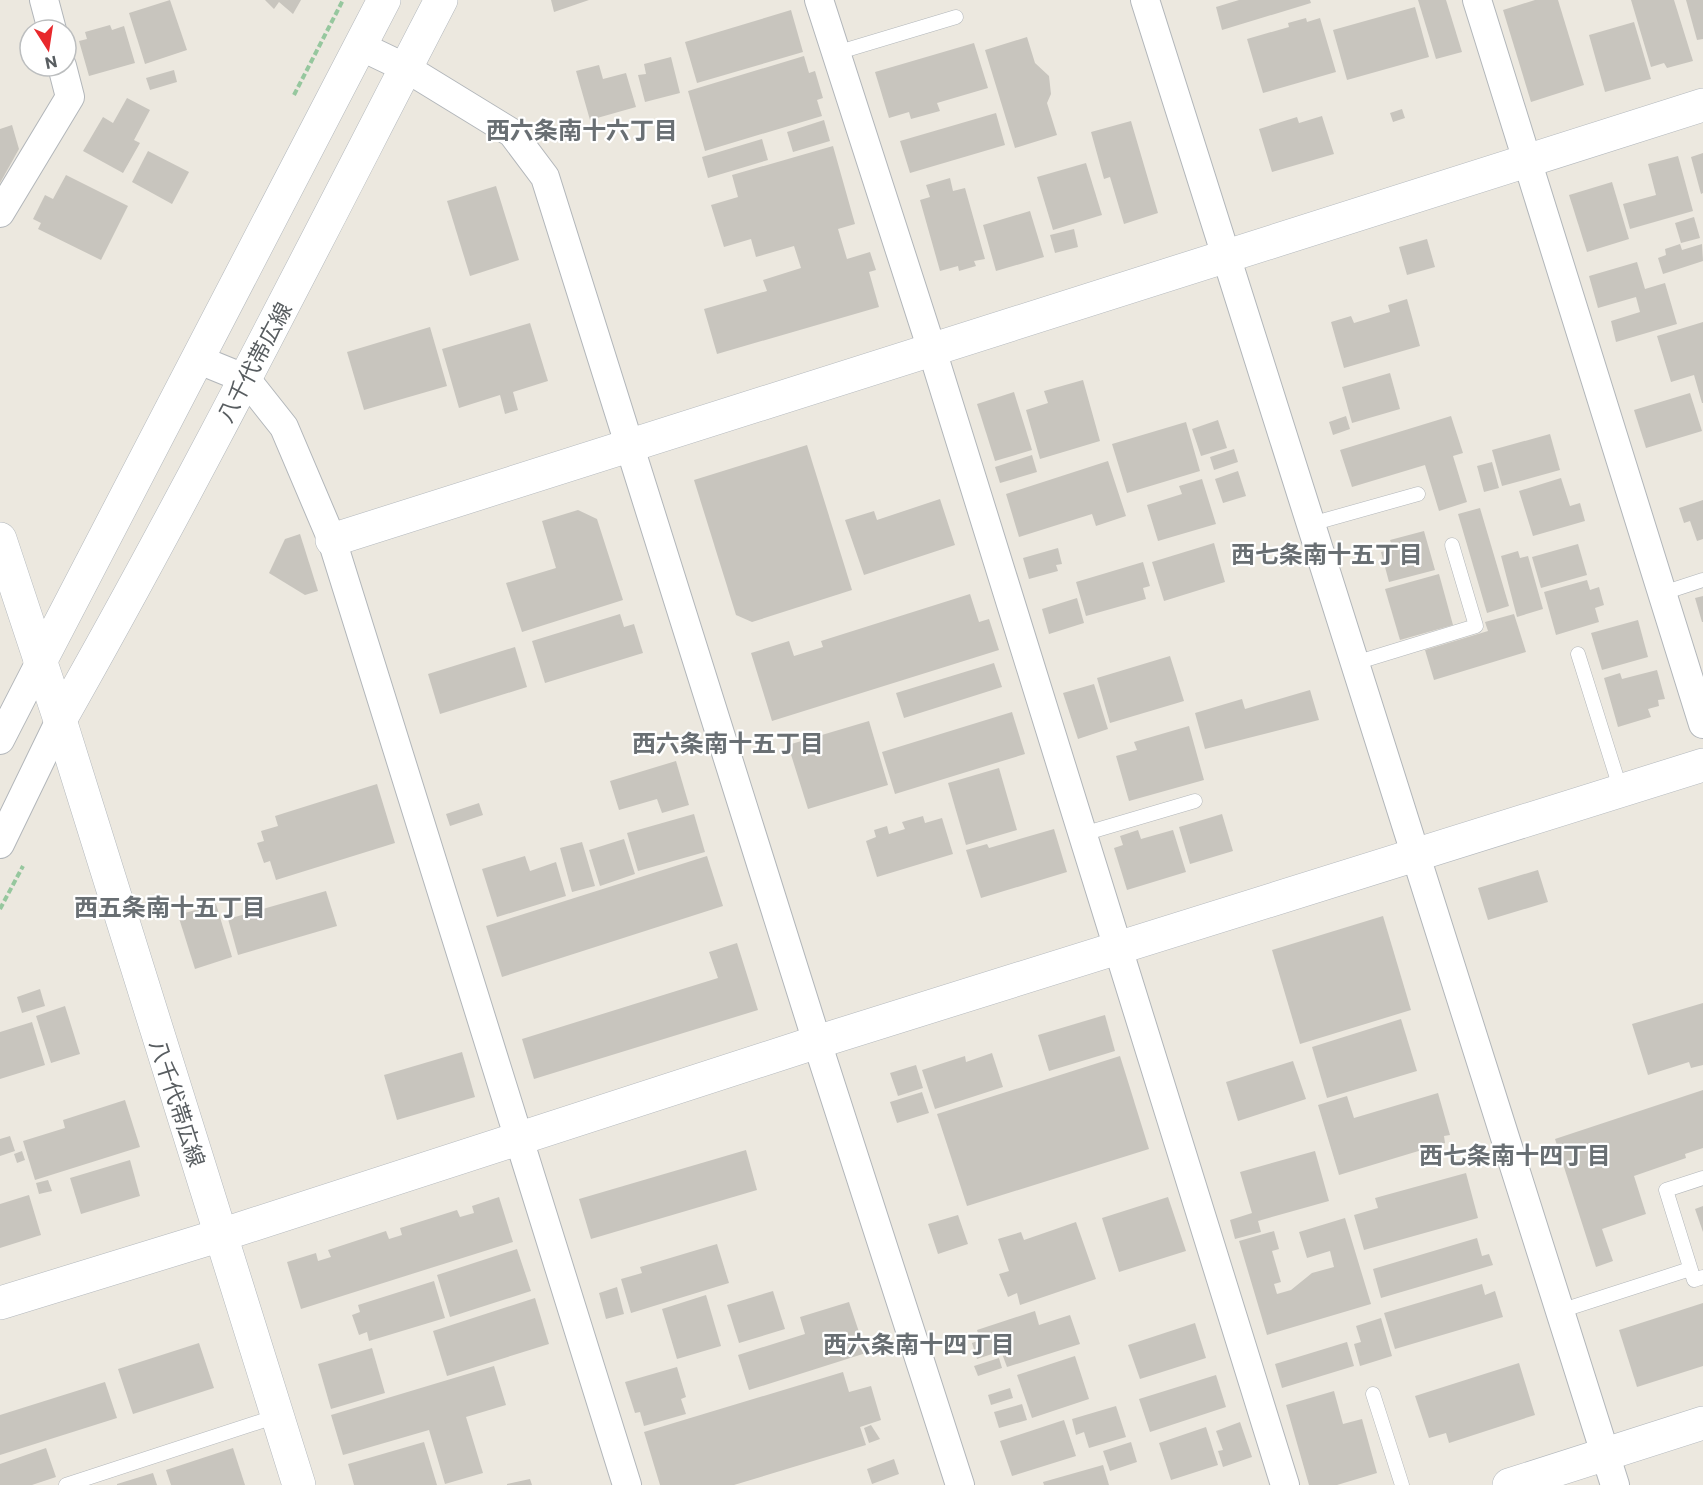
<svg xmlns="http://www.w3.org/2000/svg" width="1703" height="1485" font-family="Commissioner,'Noto Sans JP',sans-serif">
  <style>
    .building { fill: #c8c5be }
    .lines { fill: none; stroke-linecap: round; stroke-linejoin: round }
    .lane-casing { stroke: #b2b6ba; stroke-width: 15 }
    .street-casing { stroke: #b2b6ba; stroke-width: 30 }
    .secondary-casing { stroke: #b3b8bd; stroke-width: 34 }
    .path { stroke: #96c79e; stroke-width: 4; stroke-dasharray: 6 3; stroke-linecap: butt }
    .lane { stroke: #fff; stroke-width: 14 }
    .street { stroke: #fff; stroke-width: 28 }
    .secondary { stroke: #fff; stroke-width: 33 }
    .labels { text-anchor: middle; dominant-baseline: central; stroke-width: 4.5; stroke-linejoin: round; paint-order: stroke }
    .street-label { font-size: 22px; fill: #585d60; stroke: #fff }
    .neighbourhood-label { font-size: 24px; font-weight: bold; fill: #696f73; stroke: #fff }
  </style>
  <rect width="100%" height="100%" fill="#ece8df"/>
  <!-- building -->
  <g class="building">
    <path d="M170 0 187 50 145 64 129 13Z"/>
    <path d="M265 0H301L293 14 279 2 274 9Z"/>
    <path d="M551 0H589L554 12Z"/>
    <path d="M1239 0H1310L1311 3 1222 30 1216 7Z"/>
    <path d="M1418 0H1446L1462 52 1436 59Z"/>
    <path d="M1535 0H1558L1584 85 1531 102 1503 10Z"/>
    <path d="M1631 0H1674L1693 61 1667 68 1664 63 1651 67Z"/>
    <path d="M1686 0H1703V39L1697 40Z"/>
    <path d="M1415 7 1429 57 1347 80 1333 30Z"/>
    <path d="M791 10 803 52 697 83 685 42Z"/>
    <path d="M1306 18 1307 22 1320 18 1336 72 1263 93 1247 39 1289 27 1288 23Z"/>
    <path d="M1634 22 1651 79 1605 92 1589 35Z"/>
    <path d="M110 25 112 30 124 26 135 63 89 76 79 41 87 39 85 32Z"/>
    <path d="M1027 37 1035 63 1049 76 1051 94 1047 103 1057 135 1015 148 985 50Z"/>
    <path d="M974 43 988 88 937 103 940 111 911 119 909 112 889 118 875 72Z"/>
    <path d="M804 56 809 73 815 71 823 98 817 100 822 116 705 151 688 91Z"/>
    <path d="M671 57 680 93 645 102 638 75 646 74 644 64Z"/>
    <path d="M599 65 603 79 626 73 636 107 590 120 576 71Z"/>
    <path d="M174 70 177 82 150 90 146 78Z"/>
    <path d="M127 98 150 110 134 140 140 143 123 173 83 151 103 117 113 123Z"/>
    <path d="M1402 109 1405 118 1393 122 1390 113Z"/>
    <path d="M996 113 1005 145 910 173 900 141Z"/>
    <path d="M1322 116 1334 154 1272 172 1259 129 1297 117 1299 123Z"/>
    <path d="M824 120 830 141 793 152 787 132Z"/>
    <path d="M1131 121 1158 213 1124 224 1110 177 1104 179 1091 132Z"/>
    <path d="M12 125 19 149 0 183V129Z"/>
    <path d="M762 139 768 160 708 178 702 157Z"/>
    <path d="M833 146 855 224 838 229 847 259 870 252 876 270 869 272 879 307 717 354 704 309 767 291 763 280 801 268 794 246 756 257 751 239 724 247 711 205 738 197 732 175Z"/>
    <path d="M148 151 189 172 172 204 132 182Z"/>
    <path d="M1703 153V193L1701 194 1691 157Z"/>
    <path d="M1678 156 1693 211 1630 229 1623 204 1656 195 1648 164Z"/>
    <path d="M1086 163 1102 215 1053 230 1037 177Z"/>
    <path d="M66 175 128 206 101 260 38 229 41 223 33 219 45 195 53 199Z"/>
    <path d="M950 178 953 191 965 188 985 259 974 261 976 266 959 271 958 266 940 271 920 200 930 197 926 185Z"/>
    <path d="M1612 182 1629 239 1587 252 1569 195Z"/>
    <path d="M496 186 519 260 470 276 447 201Z"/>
    <path d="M1030 211 1044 257 996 271 983 225Z"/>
    <path d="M1694 217 1700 238 1681 243 1675 223Z"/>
    <path d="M1074 229 1078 247 1055 253 1050 235Z"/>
    <path d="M1427 239 1435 267 1407 275 1399 247Z"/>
    <path d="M1680 244 1682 250 1702 244 1703 261 1663 274 1658 258 1666 255 1665 249Z"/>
    <path d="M1637 262 1645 289 1665 283 1677 324 1616 342 1611 321 1640 312 1636 297 1598 308 1589 276Z"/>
    <path d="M1407 299 1420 346 1344 368 1331 322 1351 316 1354 323 1390 312 1388 305Z"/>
    <path d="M1703 322V403H1702L1694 375 1671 382 1657 336Z"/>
    <path d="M530 323 548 381 513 392 518 410 505 414 500 395 459 408 442 349Z"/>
    <path d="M430 327 447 386 364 410 347 352Z"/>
    <path d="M1390 373 1400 409 1352 423 1342 387Z"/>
    <path d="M1083 380 1100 441 1040 459 1026 410 1048 403 1044 391Z"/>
    <path d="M1014 392 1032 450 995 461 977 404Z"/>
    <path d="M1690 393 1702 431 1646 448 1634 410Z"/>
    <path d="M1346 416 1350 429 1333 435 1329 422Z"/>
    <path d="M1451 416 1463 453 1453 456 1467 502 1439 511 1425 465 1352 487 1340 450Z"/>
    <path d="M1218 420 1227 448 1201 456 1192 429Z"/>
    <path d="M1186 422 1200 471 1127 493 1112 444Z"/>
    <path d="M1550 434 1560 470 1502 486 1492 450Z"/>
    <path d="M807 445 852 590 752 622 736 615 694 480Z"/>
    <path d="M1234 449 1238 462 1214 470 1210 457Z"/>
    <path d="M1032 455 1037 472 1000 483 995 467Z"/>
    <path d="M1108 461 1126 516 1096 526 1092 514 1019 537 1006 494Z"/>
    <path d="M1492 462 1499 488 1484 492 1477 466Z"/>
    <path d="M1238 471 1246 496 1223 503 1215 479Z"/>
    <path d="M1561 478 1570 506 1580 503 1585 521 1533 536 1519 491Z"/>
    <path d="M1202 479 1216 524 1158 541 1147 505 1182 494 1179 486Z"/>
    <path d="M940 499 955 545 864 575 845 520 874 511 877 520Z"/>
    <path d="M1703 500V539L1697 541 1690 521 1684 523 1679 508Z"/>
    <path d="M1480 508 1509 606 1487 613 1458 514Z"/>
    <path d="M578 510 597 519 623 600 522 632 506 583 556 568 542 521Z"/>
    <path d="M1424 531 1435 570 1389 582 1381 552 1393 549 1390 540Z"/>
    <path d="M300 534 318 591 305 595 269 573 285 539Z"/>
    <path d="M1214 543 1225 582 1164 601 1152 562Z"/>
    <path d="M1578 544 1587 575 1541 588 1532 557Z"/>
    <path d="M1058 548 1062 564 1056 565 1058 571 1029 579 1023 558Z"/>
    <path d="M1518 551 1520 558 1528 556 1543 609 1517 617 1501 556Z"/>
    <path d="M1143 562 1150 586 1143 588 1146 599 1086 616 1076 582Z"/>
    <path d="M1439 574 1453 625 1400 640 1385 589Z"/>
    <path d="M1587 580 1590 590 1599 587 1604 605 1595 608 1599 622 1556 635 1544 592Z"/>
    <path d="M970 594 979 622 989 619 999 650 772 721 751 653 789 641 794 656 823 647 821 641Z"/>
    <path d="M1703 596V622H1702L1695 598Z"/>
    <path d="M1077 598 1084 623 1049 634 1042 609Z"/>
    <path d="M620 614 624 627 634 624 643 653 545 683 532 641Z"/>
    <path d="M1514 614 1526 652 1434 680 1425 650 1488 631 1485 622Z"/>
    <path d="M1638 620 1648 657 1602 670 1591 633Z"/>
    <path d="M515 647 527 687 440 714 428 674Z"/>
    <path d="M1170 656 1184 701 1110 723 1097 678Z"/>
    <path d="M994 663 1002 687 904 718 896 693Z"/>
    <path d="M1657 670 1665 699 1658 700 1659 706 1648 709 1651 717 1618 727 1604 678 1620 673 1622 679Z"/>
    <path d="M1094 684 1108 729 1078 739 1063 693Z"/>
    <path d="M1310 690 1319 720 1205 749 1195 713 1242 699 1245 709Z"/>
    <path d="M1012 712 1025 754 895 794 882 752Z"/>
    <path d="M869 721 888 785 808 809 788 745Z"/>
    <path d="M1189 726 1204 780 1129 801 1116 756 1137 750 1134 742Z"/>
    <path d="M676 761 689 805 662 813 657 799 619 810 610 781Z"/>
    <path d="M999 768 1017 830 966 845 948 783Z"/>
    <path d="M377 784 395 843 276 880 270 861 264 863 257 843 264 841 261 831 278 826 275 816Z"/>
    <path d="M479 803 483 815 450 826 446 814Z"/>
    <path d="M694 814 705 852 638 871 627 833Z"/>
    <path d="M1222 814 1233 851 1190 864 1179 827Z"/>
    <path d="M923 816 925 823 942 818 953 854 877 877 866 841 876 837 874 830 887 826 889 834 905 829 902 822Z"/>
    <path d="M1054 829 1067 872 981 898 966 850 987 844 989 848Z"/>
    <path d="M1138 830 1141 839 1173 830 1186 872 1127 890 1114 848 1123 845 1120 836Z"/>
    <path d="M624 839 635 874 600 886 589 850Z"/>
    <path d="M582 842 595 886 572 892 560 848Z"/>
    <path d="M525 856 530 871 556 862 566 896 497 917 482 869Z"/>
    <path d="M707 856 723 906 502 977 486 926Z"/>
    <path d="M1538 870 1548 902 1488 920 1478 888Z"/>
    <path d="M326 891 337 926 238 955 228 919Z"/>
    <path d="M216 904 232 957 195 969 178 915Z"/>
    <path d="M1383 916 1411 1010 1300 1044 1272 950Z"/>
    <path d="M737 943 758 1010 534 1079 522 1039 718 978 709 952Z"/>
    <path d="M40 989 45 1006 22 1013 17 997Z"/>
    <path d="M1703 1003V1065L1691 1068 1689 1062 1648 1075 1632 1024Z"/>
    <path d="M65 1006 80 1054 51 1063 36 1016Z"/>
    <path d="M1105 1015 1115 1051 1049 1071 1038 1035Z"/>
    <path d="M1401 1019 1417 1071 1327 1098 1312 1047Z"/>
    <path d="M32 1022 45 1065 0 1079V1032Z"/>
    <path d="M462 1052 475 1097 397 1120 384 1075Z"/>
    <path d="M992 1053 1003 1087 935 1109 922 1070 965 1056 966 1062Z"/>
    <path d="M1120 1056 1149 1149 967 1206 937 1114Z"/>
    <path d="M1293 1061 1306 1099 1238 1121 1226 1082Z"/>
    <path d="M916 1065 923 1088 898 1096 890 1073Z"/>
    <path d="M1703 1090V1148L1685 1154 1686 1158 1634 1176 1646 1214 1602 1229 1613 1261 1596 1267 1555 1139Z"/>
    <path d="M922 1092 929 1113 897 1123 890 1102Z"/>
    <path d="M1438 1093 1450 1135 1444 1136 1445 1143 1339 1175 1318 1105 1347 1096 1354 1118Z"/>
    <path d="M125 1100 140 1147 35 1180 23 1141 65 1128 63 1120Z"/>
    <path d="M10 1136 15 1151 0 1156V1139Z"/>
    <path d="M746 1150 757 1190 591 1239 579 1199Z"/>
    <path d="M22 1151 25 1160 17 1163 14 1154Z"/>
    <path d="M1315 1151 1329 1201 1258 1221 1261 1232 1235 1239 1230 1220 1252 1213 1240 1172Z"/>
    <path d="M130 1160 140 1196 81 1214 70 1178Z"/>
    <path d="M1466 1173 1478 1218 1364 1250 1354 1215 1378 1208 1375 1198Z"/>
    <path d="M48 1180 52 1191 39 1194 36 1183Z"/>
    <path d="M29 1195 41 1235 0 1248V1204Z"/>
    <path d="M499 1197 513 1242 301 1309 287 1262 316 1253 318 1261 331 1257 328 1250 386 1231 389 1239 402 1235 400 1228 457 1210 460 1217 474 1213 472 1206Z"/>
    <path d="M1168 1197 1186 1251 1119 1272 1102 1218Z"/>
    <path d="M1703 1206V1232L1695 1209Z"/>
    <path d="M958 1215 968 1244 938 1254 928 1224Z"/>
    <path d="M1345 1218 1371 1304 1267 1335 1239 1241 1274 1231 1279 1249 1272 1251 1281 1282 1274 1284 1277 1294 1291 1290 1312 1273 1334 1267 1330 1251 1307 1258 1299 1232Z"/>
    <path d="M1076 1222 1096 1279 1020 1305 1017 1293 1008 1297 999 1274 1009 1271 998 1239 1021 1232 1024 1240Z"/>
    <path d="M1477 1238 1482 1256 1489 1254 1493 1265 1381 1298 1373 1269Z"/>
    <path d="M717 1244 729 1283 631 1313 621 1279 642 1273 640 1267Z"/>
    <path d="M517 1249 531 1291 450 1317 437 1275Z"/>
    <path d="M434 1281 445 1318 369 1341 367 1332 359 1335 352 1315 360 1312 358 1305Z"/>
    <path d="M1482 1284 1485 1295 1495 1291 1503 1317 1395 1349 1384 1313Z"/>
    <path d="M617 1287 624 1314 606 1319 599 1293Z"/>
    <path d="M773 1291 785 1329 739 1343 727 1305Z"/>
    <path d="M706 1295 721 1346 677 1359 662 1309Z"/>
    <path d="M535 1298 549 1344 447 1376 433 1331Z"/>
    <path d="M849 1302 866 1353 749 1390 738 1355 805 1334 800 1317Z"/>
    <path d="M1703 1303V1366L1637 1387 1619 1330Z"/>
    <path d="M1035 1311 1039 1325 1070 1315 1080 1344 1007 1367 1001 1351 977 1359 972 1343 980 1340 977 1330Z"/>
    <path d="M1381 1318 1392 1356 1360 1366 1354 1344 1361 1342 1356 1326Z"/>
    <path d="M1195 1323 1206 1358 1140 1379 1128 1345Z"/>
    <path d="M1347 1342 1354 1366 1282 1388 1275 1364Z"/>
    <path d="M199 1343 214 1388 133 1414 118 1369Z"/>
    <path d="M372 1348 385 1393 331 1409 318 1364Z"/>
    <path d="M1075 1356 1089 1399 1032 1418 1017 1375Z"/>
    <path d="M999 1358 1002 1368 978 1376 974 1366Z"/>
    <path d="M1519 1363 1535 1415 1449 1443 1446 1433 1429 1438 1415 1396Z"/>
    <path d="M494 1366 506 1405 466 1417 483 1473 445 1484 429 1430 343 1455 331 1415Z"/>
    <path d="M677 1367 686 1397 681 1399 686 1414 644 1426 640 1412 635 1413 625 1382Z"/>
    <path d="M843 1372 849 1392 871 1386 881 1420 860 1427 866 1445 734 1485H660L644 1432Z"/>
    <path d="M1216 1375 1226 1407 1150 1432 1139 1399Z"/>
    <path d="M105 1382 117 1418 0 1455V1415Z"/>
    <path d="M1010 1388 1013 1398 991 1405 988 1395Z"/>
    <path d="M1334 1391 1343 1424 1362 1419 1377 1473 1337 1485H1309L1286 1405Z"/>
    <path d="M1022 1404 1027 1420 999 1428 994 1412Z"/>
    <path d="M1116 1406 1126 1437 1089 1448 1084 1432 1076 1435 1072 1419Z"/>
    <path d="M1064 1420 1076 1456 1012 1476 1000 1441Z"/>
    <path d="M1240 1422 1252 1457 1223 1467 1218 1451 1223 1450 1216 1431Z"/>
    <path d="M871 1425 880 1439 869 1443 864 1428Z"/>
    <path d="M1206 1427 1218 1465 1171 1480 1159 1443Z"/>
    <path d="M424 1442 437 1485H354L348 1464Z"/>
    <path d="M1131 1442 1137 1462 1110 1471 1103 1451Z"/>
    <path d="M46 1448 56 1477 32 1485H0V1464Z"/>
    <path d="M233 1448 245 1485H171L166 1470Z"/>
    <path d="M894 1459 899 1474 872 1484 867 1469Z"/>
    <path d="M1103 1465 1109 1485H1044L1043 1482Z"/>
    <path d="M153 1473 157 1485H117V1484Z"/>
    <path d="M530 1479 532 1485H507V1484Z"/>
  </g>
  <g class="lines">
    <!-- lane casing -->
    <g class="lane-casing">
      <g id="lane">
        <path d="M836 53 956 17"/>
        <path d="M1311 524 1418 494"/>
        <path d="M1663 593 1703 580"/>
        <path d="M1578 654 1621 791"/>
        <path d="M1355 663 1476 626 1452 545"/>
        <path d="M1083 834 1195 801"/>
        <path d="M1703 1178 1666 1190 1694 1280 1703 1277"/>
        <path d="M1560 1311 1690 1269"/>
        <path d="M1373 1394 1402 1485"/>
        <path d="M66 1485 277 1416"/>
      </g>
    </g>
    <!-- street casing -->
    <g class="street-casing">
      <g id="street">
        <path d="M44 0 52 30"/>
        <path d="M819 0 932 350 1285 1485"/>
        <path d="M1145 0 1615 1485"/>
        <path d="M1477 0 1703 724"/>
        <path d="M360 46 406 68 512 133 545 177 817 1042 960 1485"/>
        <path d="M0 213 70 97 62 66"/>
        <path d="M197 359 246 379 284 427 332 540 627 1485"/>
        <path d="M0 740 40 662"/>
        <path d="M0 844 60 720"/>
      </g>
    </g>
    <!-- secondary casing -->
    <g class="secondary-casing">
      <g id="secondary">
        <path d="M0 539 60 720 299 1485"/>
        <path d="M332 540 1703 105"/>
        <path d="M40 662 384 0"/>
        <path d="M60 720C194 484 316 241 441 0"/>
        <path d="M0 1303 221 1235 817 1042 1703 765"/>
        <path d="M1509 1485 1703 1423"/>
      </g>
    </g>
    <!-- path -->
    <g class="path">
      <path d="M294 95 343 0"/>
      <path d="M0 909 23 866"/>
    </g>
    <!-- lane -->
    <use href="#lane" class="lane"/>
    <!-- street -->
    <use href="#street" class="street"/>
    <!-- secondary -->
    <use href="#secondary" class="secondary"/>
  </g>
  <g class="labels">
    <!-- street labels -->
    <g class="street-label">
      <text transform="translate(254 362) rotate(-62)">八千代帯広線</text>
      <text transform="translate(178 1103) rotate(72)">八千代帯広線</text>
    </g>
    <!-- neighbourhood labels -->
    <g class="neighbourhood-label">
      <text x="582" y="129">西六条南十六丁目</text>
      <text x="1327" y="553">西七条南十五丁目</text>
      <text x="728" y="742">西六条南十五丁目</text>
      <text x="170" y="906">西五条南十五丁目</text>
      <text x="1515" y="1154">西七条南十四丁目</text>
      <text x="919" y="1343">西六条南十四丁目</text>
    </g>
  </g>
  <!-- north arrow -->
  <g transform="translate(48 48) rotate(168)"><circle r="28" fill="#ffffff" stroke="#bcbebf" stroke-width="1.5"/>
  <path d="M0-4.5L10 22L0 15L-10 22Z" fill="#e8282c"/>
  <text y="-9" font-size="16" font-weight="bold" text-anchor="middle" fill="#585d60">N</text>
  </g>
</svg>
